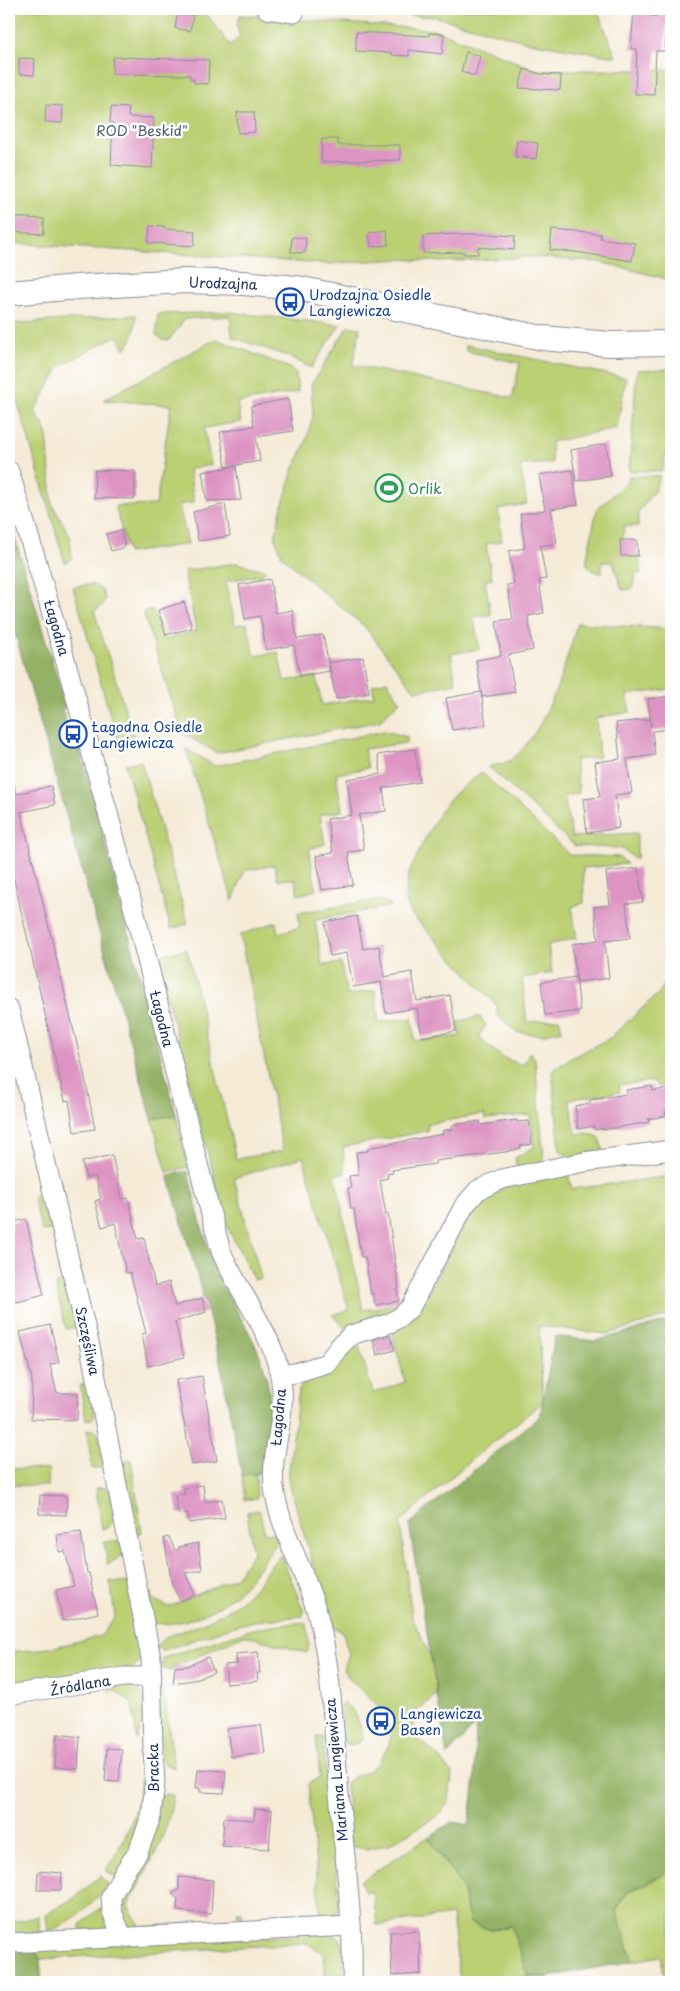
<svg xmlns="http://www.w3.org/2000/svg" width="680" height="1991" font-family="'Playpen Sans',sans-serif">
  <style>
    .green { fill: #bbcf73; stroke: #6b7f68 }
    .forest { fill: #94b265; stroke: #587062 }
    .building { fill: #dd94c2 }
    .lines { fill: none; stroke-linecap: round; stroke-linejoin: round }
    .minor-casing { stroke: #888c9a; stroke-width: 21 }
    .tertiary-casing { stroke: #888c9a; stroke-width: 26 }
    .minor { stroke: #fff; stroke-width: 19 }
    .tertiary { stroke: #fff; stroke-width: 24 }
    .labels { text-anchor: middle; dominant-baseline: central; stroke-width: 5; stroke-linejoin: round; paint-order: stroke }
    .park-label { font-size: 14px; fill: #4b5f64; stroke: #fff }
    .street-label { font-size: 14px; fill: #1b2f5e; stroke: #fff }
    .transit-label { font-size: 14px; fill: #164399; stroke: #fff; text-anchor: start }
    .leisure-label { font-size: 14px; fill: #27864d; stroke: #fff; text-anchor: start }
  </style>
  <rect width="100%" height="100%" fill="#fff"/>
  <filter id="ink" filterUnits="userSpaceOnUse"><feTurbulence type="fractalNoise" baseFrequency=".02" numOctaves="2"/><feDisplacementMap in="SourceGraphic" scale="10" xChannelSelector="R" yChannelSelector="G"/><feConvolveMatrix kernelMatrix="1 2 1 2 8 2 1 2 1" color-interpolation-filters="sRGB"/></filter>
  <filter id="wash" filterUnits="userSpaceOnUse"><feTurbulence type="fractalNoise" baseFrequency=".0096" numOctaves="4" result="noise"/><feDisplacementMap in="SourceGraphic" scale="20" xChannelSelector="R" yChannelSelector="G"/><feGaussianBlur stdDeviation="1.12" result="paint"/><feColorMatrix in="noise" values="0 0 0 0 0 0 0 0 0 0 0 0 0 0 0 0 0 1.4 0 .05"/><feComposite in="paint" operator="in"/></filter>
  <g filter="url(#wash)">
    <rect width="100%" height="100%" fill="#f4ead5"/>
    <!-- green -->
    <g class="green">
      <path d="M9 9H187L205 12 230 45 240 37 237 25 240 15 436 30 537 70H671V280L600 262 534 257 440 262 399 259 328 264 9 243Z"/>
      <path d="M395 9H597L616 57 528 42 436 17 391 14Z"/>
      <path d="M230 312 340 325 311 368 290 357 232 337 230 316 185 319 169 340H163L156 335 158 314Z"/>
      <path d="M136 315C135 328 134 340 125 349L118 335 60 366 35 411 47 432 52 504 70 536 72 558 65 563 9 372V324Z"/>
      <path d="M348 326 360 328 353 365 512 398 520 363 466 351V345L626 378 617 428 551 442 552 463 520 465 527 504 498 509 502 541 486 544 492 579 485 581 491 615 473 617 480 649 451 654 456 683 415 691 364 626 313 584 282 556 275 538 281 510 293 470 306 442 313 416 311 385Z"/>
      <path d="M216 339 288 367 296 373 298 392 237 403 241 422 204 428 211 465 189 469 194 502 179 505 188 544 128 553 115 506 156 505 171 405 103 400Z"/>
      <path d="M671 369V443H669L662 471H629L637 370Z"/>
      <path d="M629 476H660L655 490 638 513V526H624L621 555H639L641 573H636L632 589 622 590 613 562H602V573C593 572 589 569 586 562L597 509 628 481Z"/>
      <path d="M236 563 265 570 262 575 226 581 235 625 247 623 255 656 278 652 284 681 316 676 322 705 374 696 372 685 387 681 400 701 380 721 217 753 182 733 143 612 153 610 165 640 196 631 184 571Z"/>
      <path d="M92 584 102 590 105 599 102 606 94 611 136 744 120 749 73 587Z"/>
      <path d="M577 623 671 629V689L627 695 630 712 596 718 599 757 575 760 579 793 564 796 572 837 637 833V860L620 848 575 846 489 767C496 765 505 764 511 760 546 733 566 665 577 623Z"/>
      <path d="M384 731 408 737 406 743 364 749 368 768 336 774 342 811 320 815 325 844 309 849 316 890 298 895 295 879 278 880 274 865 244 871 233 901 186 749 215 766Z"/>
      <path d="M141 761 188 924 171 929 125 764Z"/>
      <path d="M481 772 570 855 619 857 627 864 583 868 584 903 572 907 577 938 548 945 552 973 522 978 527 1022 559 1019 562 1030 541 1035 516 1032 496 1014 498 1007 412 915 405 898 409 873 423 843 442 808 457 792Z"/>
      <path d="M376 900 385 901 392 906 315 920 322 965 341 963 347 995 375 990 379 1022 412 1018 415 1041 460 1036 458 1022 479 1016 486 1025 478 1037 503 1058 523 1065 530 1052 535 1059 544 1160 541 1165 517 1169 515 1158 534 1147 530 1115 485 1119 484 1114 478 1115 428 1124 427 1131 343 1147 345 1173 335 1175 363 1310 402 1303 394 1314 345 1328 332 1315 349 1310 303 1157 234 1178 261 1278 254 1280 227 1226 156 956 187 949 236 1159 283 1151 240 935 276 922 278 933 300 927 298 913Z"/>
      <path d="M671 970V1084L657 1086 654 1081 619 1085 620 1092 569 1099 576 1134 588 1133 599 1137 603 1150 571 1158 560 1151 552 1071 573 1057 610 1038 660 992Z"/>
      <path d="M176 1115 188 1167 167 1172 152 1119Z"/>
      <path d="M568 1174 572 1189 671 1176V1315L607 1334 539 1326 543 1402 471 1460 400 1522 412 1617 439 1675 435 1696 414 1713C411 1741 422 1740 439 1757 444 1762 447 1768 452 1773L449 1801 440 1815 388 1845 365 1849 350 1846 346 1783C354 1774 366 1774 375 1766 379 1763 381 1757 384 1753 410 1714 358 1697 343 1669L349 1655 343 1633 330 1624 288 1479 299 1389 311 1377 333 1373 341 1364 351 1348 358 1343 373 1393 405 1382 392 1332 410 1321 422 1304 475 1203 503 1187Z"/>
      <path d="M45 1194 53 1229 42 1232 33 1196Z"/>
      <path d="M66 1282 76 1327 66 1329 55 1284Z"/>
      <path d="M80 1385H89L95 1416 92 1419 86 1420Z"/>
      <path d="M87 1430H93L98 1433 104 1463 101 1467 92 1469Z"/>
      <path d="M131 1459 142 1533H136L121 1463Z"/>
      <path d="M9 1468 49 1470 48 1486 9 1485Z"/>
      <path d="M256 1474 257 1498 245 1500 242 1475Z"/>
      <path d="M104 1487 110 1491 116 1519 107 1528 102 1529 96 1488Z"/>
      <path d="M259 1510 265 1533H276L277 1539 274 1547C264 1560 254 1575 243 1587 223 1609 182 1628 153 1623L147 1598 152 1592V1599L169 1607 236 1577 253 1553 247 1512Z"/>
      <path d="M112 1541 122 1543 125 1553 108 1565 104 1542Z"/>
      <path d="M281 1555 303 1609V1616L254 1621 228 1628 162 1651 161 1648 156 1649C159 1636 175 1634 186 1630 209 1621 239 1607 255 1588 264 1577 270 1563 281 1555Z"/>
      <path d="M110 1581 129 1583 143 1654 141 1660 133 1668 81 1677 74 1674 62 1676 55 1680 9 1689V1652L50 1648 101 1636 115 1616Z"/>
      <path d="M304 1622 307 1624 309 1646 307 1653 244 1635 174 1667 172 1671 163 1669 161 1665 163 1664V1658L252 1629Z"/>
      <path d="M129 1685C157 1696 145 1718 137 1739L132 1703 114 1690 108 1691 113 1686Z"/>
      <path d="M164 1691 174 1768 165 1764 160 1756 159 1697Z"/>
      <path d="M342 1703C356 1707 360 1725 363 1737 359 1745 353 1746 344 1743L340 1705Z"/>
      <path d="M316 1737H322L339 1897 338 1915 333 1918 243 1924 240 1922 237 1912H242L243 1921 321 1917 308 1784 320 1777Z"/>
      <path d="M140 1755 150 1758V1787L134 1843 116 1878 106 1870C130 1832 144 1802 140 1755Z"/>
      <path d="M166 1794 173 1795C170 1834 145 1871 128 1906L141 1927 192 1924V1927L135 1930 121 1919 120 1900 160 1797Z"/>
      <path d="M428 1837 462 1887 470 1923 491 1930 511 1926 529 1976 547 1977 548 1982H531L529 1977H524L525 1982H460L452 1915 377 1925 373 1892H364L361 1881Z"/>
      <path d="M671 1860V1982H665L661 1956 633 1961 616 1910 628 1892 662 1876Z"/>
      <path d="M100 1876 108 1884V1887C90 1903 72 1925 48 1931L46 1914 76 1897Z"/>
      <path d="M103 1909 110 1928 108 1931 80 1930V1925L98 1910Z"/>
      <path d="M39 1916V1932L9 1938V1921L25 1920Z"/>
      <path d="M329 1934 337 1937 343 1943 344 1982H326L324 1954 307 1943 40 1959 35 1948Z"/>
    </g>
    <!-- forest -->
    <g class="forest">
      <path d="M12 529 66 707 62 709 74 748H79L92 792 176 1115 152 1119 9 612V530Z"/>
      <path d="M188 1171C197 1209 205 1247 222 1283 240 1319 266 1353 269 1394 272 1420 264 1448 263 1473L242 1475 220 1362 208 1313 168 1175Z"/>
      <path d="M671 1320V1465L664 1479 671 1484V1870L665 1871 662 1876 628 1892 616 1910 633 1961 547 1977H529L511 1926 491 1930 470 1923 462 1887 428 1837 452 1822 469 1825 474 1788 476 1724 447 1756 409 1524 540 1416 555 1336 595 1341Z"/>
      <path d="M35 1948 40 1959 42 1982H9V1949Z"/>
    </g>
    <g id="blocks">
      <!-- building -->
      <g class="building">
        <path d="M634 9H650V16L667 17 665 51H656L654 95 635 94 637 49H631Z"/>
        <path d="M178 12 193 15 190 31 175 28Z"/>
        <path d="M356 32 429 36V33L444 34 442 54 409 50V56L392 55V53L356 51Z"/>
        <path d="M466 52 480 56 475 76 461 72Z"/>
        <path d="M113 57 209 60 208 84 194 83V79H190V75L112 74Z"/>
        <path d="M19 58 35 59 34 75 19 74Z"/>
        <path d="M524 69 540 74 561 75 560 90 519 88Z"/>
        <path d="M46 105 63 106 62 123 45 122Z"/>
        <path d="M111 107 129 108 128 117 154 118 152 168 111 165 113 123H110Z"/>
        <path d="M237 112H254L255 132 238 133Z"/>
        <path d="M322 139H338V145H400V160L321 162Z"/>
        <path d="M517 140 538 143 536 159 515 157Z"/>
        <path d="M9 217 44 219V234L9 232Z"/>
        <path d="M150 226 164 227V229L195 231 194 246 148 243Z"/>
        <path d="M387 230 388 245 371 247 369 232Z"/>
        <path d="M552 230 601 234 600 238 635 243 632 261 576 252 550 250Z"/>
        <path d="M453 234H489L515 236 514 250 478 247V254H464V252L423 253V236Z"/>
        <path d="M292 237 306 238 305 253 291 252Z"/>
        <path d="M288 399 293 431 256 437 260 461 226 467 220 432 254 426 251 406Z"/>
        <path d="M606 444 611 476 576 481 571 450Z"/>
        <path d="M236 466 241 500 207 501 202 472Z"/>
        <path d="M95 470 135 471V499L94 498Z"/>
        <path d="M572 470 578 505 551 509 557 543 540 546 546 579 539 580 544 613 528 616 533 650 508 655 515 692 482 697 476 660 501 656 496 621 513 619 507 585 514 584 509 551 525 548 520 514 545 510 539 475Z"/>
        <path d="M225 504 230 536 198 541 193 512Z"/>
        <path d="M121 530 125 547 111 551 106 534Z"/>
        <path d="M620 540H637L638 556H621Z"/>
        <path d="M270 579 276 613 292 610 297 639 323 635 330 671 300 676 294 645 266 650 260 616 245 619 239 585Z"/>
        <path d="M184 602 192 628 166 635 158 610Z"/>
        <path d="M363 657 369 693 336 699 329 663Z"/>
        <path d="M481 692 486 725 452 730 446 698Z"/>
        <path d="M671 696V729L652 731 655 755 627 759 632 793 615 795 619 828 587 833 583 799 600 797 595 762 620 759 616 723 650 719 651 726 648 699Z"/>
        <path d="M415 749 420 782 383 788 386 811 359 815 364 850 348 852 353 885 322 890 316 856 333 853 327 819 352 815 347 779 381 774 378 755Z"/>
        <path d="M14 784 16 794 51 786 55 805 21 812 84 1073 95 1129 74 1132 69 1100 65 1101 9 858V785Z"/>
        <path d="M638 868 643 902 626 904 630 938 605 941 609 978 577 982 572 944 598 940 594 907 610 905 606 872Z"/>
        <path d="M357 916 363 949 379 946 384 977 412 972 417 1001 450 995 456 1031 422 1037 417 1008 386 1013 381 982 353 987 347 953 330 956 325 922Z"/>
        <path d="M576 977 580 1011 545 1015 541 982Z"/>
        <path d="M652 1086 653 1091 671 1088V1110L665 1111 666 1116 648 1119 649 1122 603 1130V1128L595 1130 594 1126 578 1129 575 1106 590 1103V1100L627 1094 626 1090Z"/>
        <path d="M517 1120V1122L529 1121 532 1144 520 1146 521 1148 506 1152 435 1161V1164L392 1170 393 1173 387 1174 388 1178 380 1180 386 1215 388 1214 399 1289 397 1290 399 1301 375 1305 373 1293 371 1294 365 1257H361L354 1209H351L348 1188H351L349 1176 359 1175 356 1152 368 1151V1148L443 1134 442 1131 453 1129 452 1125 480 1121 481 1125Z"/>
        <path d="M112 1155 122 1199 128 1198 138 1239 144 1238 155 1286 169 1282 175 1306 202 1298 206 1312 175 1322 184 1357 148 1366 142 1334 146 1333 130 1272 126 1273 115 1223 102 1227 95 1201 101 1199 95 1176 86 1178 82 1162Z"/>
        <path d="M26 1219 44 1295 9 1304V1228L12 1227 11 1223Z"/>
        <path d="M50 1325 59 1362 50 1365 57 1393H78L77 1420 31 1419 32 1380 20 1332Z"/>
        <path d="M390 1335 395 1350 377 1355 373 1340Z"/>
        <path d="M202 1376 217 1461 192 1465 176 1380Z"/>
        <path d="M203 1485 205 1502 222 1499 225 1518 189 1523 188 1513 178 1514 175 1495 185 1494 184 1488Z"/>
        <path d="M40 1495 67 1496 66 1515 39 1514Z"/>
        <path d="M81 1532 87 1573H89L98 1613 63 1621 56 1590 74 1586 65 1551 59 1552 57 1535Z"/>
        <path d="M169 1537 175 1550H179L178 1547 198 1543 202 1570 185 1573 195 1595 180 1601 172 1584 164 1538Z"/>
        <path d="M258 1652 260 1673H257L258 1681 227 1684 225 1665 237 1664 236 1654Z"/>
        <path d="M208 1657 214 1672 193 1680 173 1683 175 1667 187 1666Z"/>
        <path d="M261 1725 265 1753 231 1757 227 1729Z"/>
        <path d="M57 1734 80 1737 78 1769 55 1767Z"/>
        <path d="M107 1748 122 1749 119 1782 105 1781Z"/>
        <path d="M198 1769 226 1771 224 1793 200 1792V1788H196Z"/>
        <path d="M255 1809 272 1810 269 1849 222 1846 224 1818 254 1820Z"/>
        <path d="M38 1871 62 1873 61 1890H37Z"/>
        <path d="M179 1877 213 1880 211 1914 177 1911 178 1899 172 1894 179 1890Z"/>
        <path d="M419 1931 421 1974 392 1976 390 1932Z"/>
      </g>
    </g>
  </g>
  <g filter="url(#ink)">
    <use href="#blocks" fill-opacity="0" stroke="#888c9a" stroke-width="1"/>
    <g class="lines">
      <!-- minor casing -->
      <g class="minor-casing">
        <g id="minor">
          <path d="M267 9 294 13"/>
          <path d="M9 471C58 629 102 788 144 948 170 1049 193 1151 221 1251 240 1297 278 1337 282 1389 285 1425 268 1458 275 1494 283 1537 307 1575 318 1616 333 1674 334 1745 340 1804 345 1863 354 1923 352 1982"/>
          <path d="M9 1009 90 1347 151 1658 153 1749 155 1783 151 1817 138 1852 124 1872 111 1897 112 1911 122 1937"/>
          <path d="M280 1375 295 1373 327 1363 339 1347 351 1335 390 1323 400 1317 410 1308 464 1206 478 1190 502 1179 584 1162 671 1150"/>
          <path d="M9 1695 124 1677H152"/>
          <path d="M9 1943 351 1926"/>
        </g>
      </g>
      <!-- tertiary casing -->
      <g class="tertiary-casing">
        <path id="tertiary" d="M9 293 78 287 185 281 243 283 297 288 543 338 609 344 671 343"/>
      </g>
      <!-- minor -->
      <use href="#minor" class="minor"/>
      <!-- tertiary -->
      <use href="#tertiary" class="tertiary"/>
    </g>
  </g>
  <!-- icons -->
  <defs>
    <g id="bus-ring" transform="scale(1.4375)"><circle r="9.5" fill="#fff" stroke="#1a4fb4" stroke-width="1.5"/><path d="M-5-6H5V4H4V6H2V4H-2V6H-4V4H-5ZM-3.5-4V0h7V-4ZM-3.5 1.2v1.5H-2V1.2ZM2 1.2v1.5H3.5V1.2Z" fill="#1a4fb4"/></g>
    <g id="stadium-ring" transform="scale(1.4375)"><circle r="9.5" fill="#fff" stroke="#2e9e5b" stroke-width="1.5"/><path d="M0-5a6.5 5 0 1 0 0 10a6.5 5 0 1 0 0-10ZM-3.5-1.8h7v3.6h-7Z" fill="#2e9e5b"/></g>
  </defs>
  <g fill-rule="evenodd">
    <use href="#bus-ring" x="290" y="302"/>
    <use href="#stadium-ring" x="389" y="488"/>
    <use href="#bus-ring" x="73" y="734"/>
    <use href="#bus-ring" x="381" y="1721"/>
  </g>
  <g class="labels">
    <!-- park labels -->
    <g class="park-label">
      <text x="142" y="130">ROD "Beskid"</text>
    </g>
    <!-- street labels -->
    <g class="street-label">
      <text transform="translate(223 283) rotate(2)">Urodzajna</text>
      <text transform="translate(57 628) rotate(74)">Łagodna</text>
      <text transform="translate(162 1019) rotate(76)">Łagodna</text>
      <text transform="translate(88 1341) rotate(78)">Szczęśliwa</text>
      <text transform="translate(278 1417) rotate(-85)">Łagodna</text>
      <text transform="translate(80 1685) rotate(-10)">Źródlana</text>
      <text transform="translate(153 1768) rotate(-91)">Bracka</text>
      <text transform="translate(336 1770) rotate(-95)">Mariana Langiewicza</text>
    </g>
    <!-- transit labels -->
    <g class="transit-label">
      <text x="309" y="294">Urodzajna Osiedle<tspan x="309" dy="16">Langiewicza</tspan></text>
      <text x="92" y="726">Łagodna Osiedle<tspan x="92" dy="16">Langiewicza</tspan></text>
      <text x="400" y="1713">Langiewicza<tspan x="400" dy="16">Basen</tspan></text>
    </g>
    <!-- leisure labels -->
    <g class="leisure-label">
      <text x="408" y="488">Orlik</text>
    </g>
  </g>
  <!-- margin -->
  <rect width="680" height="1991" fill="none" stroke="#fff" stroke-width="30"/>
</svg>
